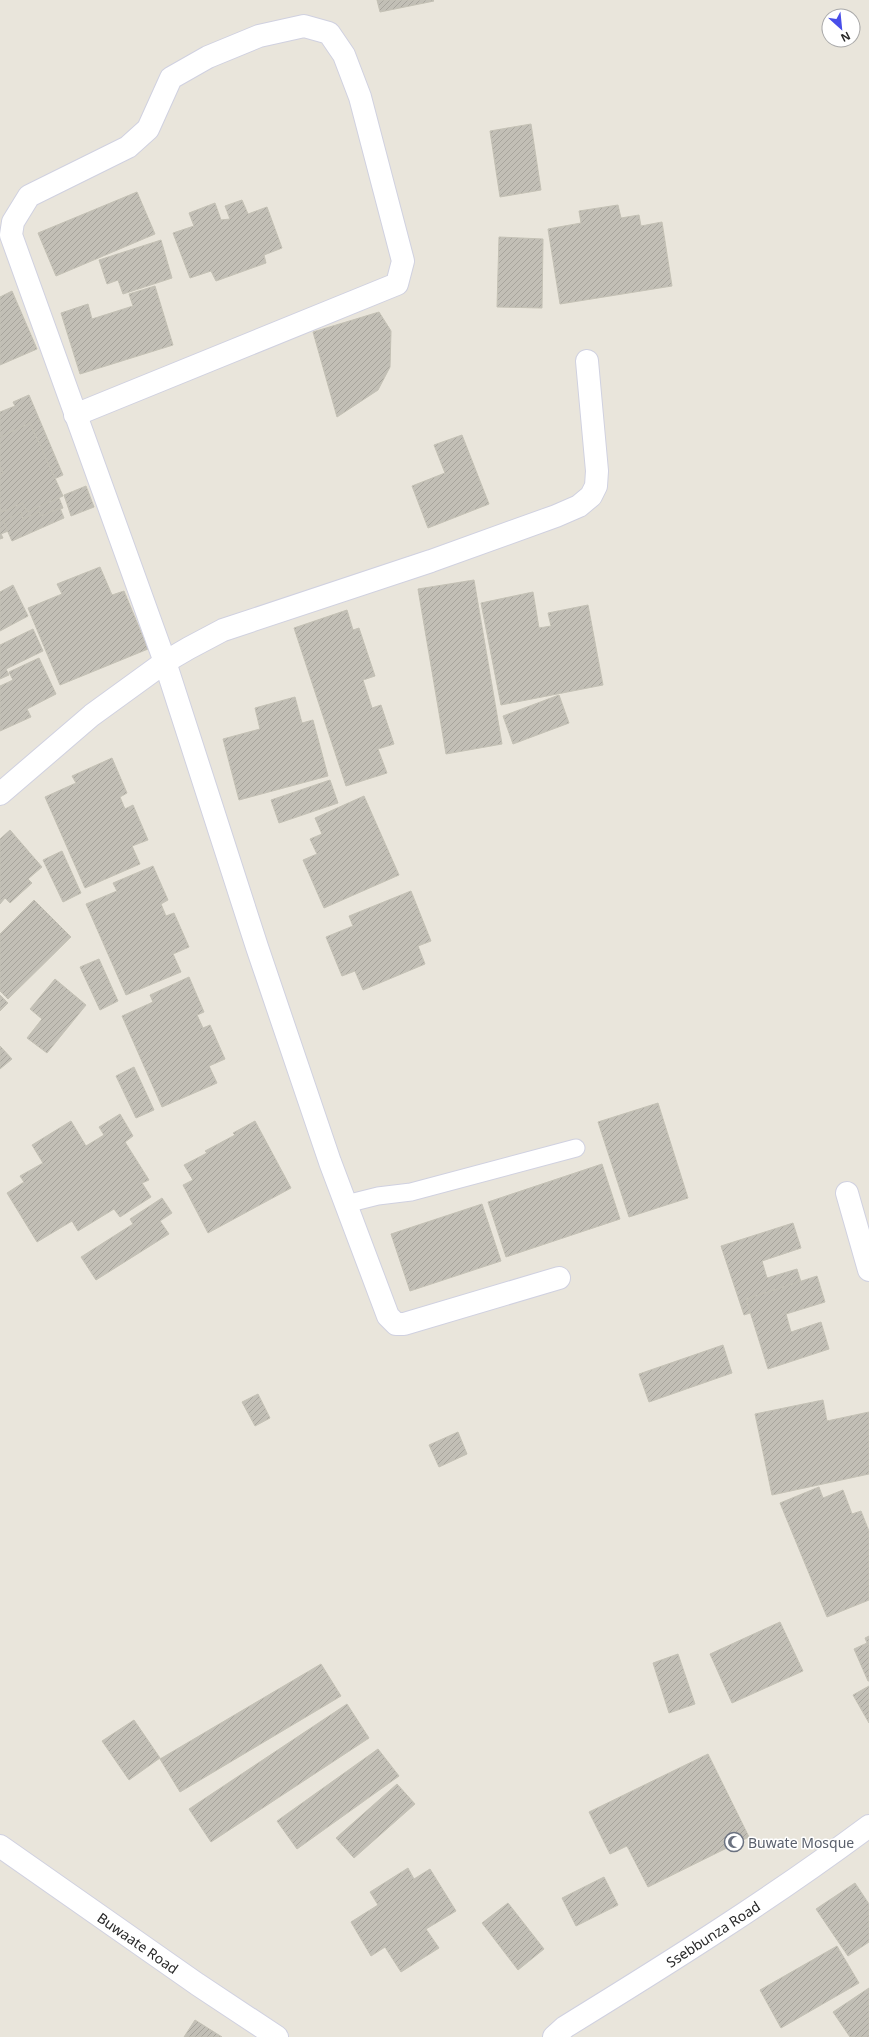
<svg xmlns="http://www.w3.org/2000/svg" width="869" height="2037" font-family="'Noto Sans',sans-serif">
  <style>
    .building { fill: url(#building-hatch); stroke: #c4c1b5 }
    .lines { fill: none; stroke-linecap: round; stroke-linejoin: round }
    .lane-casing { stroke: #d0d1e0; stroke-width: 19 }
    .street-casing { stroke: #d0d1e0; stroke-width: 24 }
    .secondary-casing { stroke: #d0d1e0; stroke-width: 24 }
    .lane { stroke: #fff; stroke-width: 17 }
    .street { stroke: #fff; stroke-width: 22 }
    .secondary { stroke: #fff; stroke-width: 22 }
    .labels { text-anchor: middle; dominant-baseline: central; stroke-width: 3; stroke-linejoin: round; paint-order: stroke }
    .worship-label { font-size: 14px; fill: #5b616d; stroke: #fff; text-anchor: start }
    .street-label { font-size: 14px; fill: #282828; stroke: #fff }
  </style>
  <defs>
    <pattern id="building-hatch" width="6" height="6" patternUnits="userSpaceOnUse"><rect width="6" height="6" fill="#c2bfb6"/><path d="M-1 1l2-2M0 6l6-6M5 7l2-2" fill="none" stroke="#a7a49c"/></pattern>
  </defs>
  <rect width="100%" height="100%" fill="#e9e5db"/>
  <!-- building -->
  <g class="building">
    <path d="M377 0H433L434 1 380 12Z"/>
    <path d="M531 124 541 190 500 197 490 131Z"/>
    <path d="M137 192 155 234 56 276 38 233Z"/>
    <path d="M242 200 248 214 267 207 282 248 264 255 266 263 216 281 211 271 190 278 173 233 194 226 189 213 215 203 221 220 230 219 225 206Z"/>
    <path d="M618 205 621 218 639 215 641 226 662 222 672 286 560 304 548 229 581 223 579 211Z"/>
    <path d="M499 237 543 239 542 308 497 307Z"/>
    <path d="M161 240 172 278 123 294 118 280 107 284 99 260Z"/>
    <path d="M155 286 173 345 80 374 61 313 88 304 92 319 133 306 129 294Z"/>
    <path d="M12 291 37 349 0 365V297Z"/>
    <path d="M379 312 391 331 390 367 378 390 337 417 313 332Z"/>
    <path d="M29 395 63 475 52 480 63 508 1 534 3 538 0 539V412L15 406 13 402Z"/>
    <path d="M30 423 63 496 27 512 22 503 2 512 0 508V474L3 473 0 467V437Z"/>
    <path d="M462 435 489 504 428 528 412 486 445 473 434 445Z"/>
    <path d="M86 486 94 507 71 516 64 495Z"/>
    <path d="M60 508 64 518 12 541 3 521 21 512 23 519 39 512 41 516Z"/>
    <path d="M100 567 112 595 124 591 148 649 60 685 28 608 62 594 57 584Z"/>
    <path d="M474 580 502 744 446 754 418 589Z"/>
    <path d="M13 585 28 616 0 631V592Z"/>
    <path d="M533 592 539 628 551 626 548 613 588 605 603 685 501 705 481 603Z"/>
    <path d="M347 610 353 630 359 628 375 676 363 680 372 708 381 705 394 744 378 749 387 773 346 786 294 628Z"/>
    <path d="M33 629 43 651 6 669 9 675 0 679V645Z"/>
    <path d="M39 658 56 694 27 709 31 717 0 731V686L13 680 9 672Z"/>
    <path d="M559 695 569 723 513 744 503 716Z"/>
    <path d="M295 697 302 723 313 720 328 776 239 800 223 739 260 729 255 708Z"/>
    <path d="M112 758 127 793 120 797 125 809 133 805 148 840 132 846 140 864 85 888 45 797 76 783 72 776Z"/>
    <path d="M330 780 338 803 279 823 271 800Z"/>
    <path d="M364 796 399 875 324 908 303 860 317 854 310 839 322 834 315 818Z"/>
    <path d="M10 830 42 867 28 879 32 883 10 903 5 898 0 904V839Z"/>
    <path d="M62 851 81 893 63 902 43 860Z"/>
    <path d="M153 866 168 900 161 904 166 916 174 913 189 947 173 954 181 972 126 995 86 904 117 891 113 883Z"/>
    <path d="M411 891 431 941 418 946 425 964 363 990 355 971 342 976 326 937 353 926 349 916Z"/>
    <path d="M34 900 71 937 8 999 0 991V934Z"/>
    <path d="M99 959 118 1001 100 1010 80 967Z"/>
    <path d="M189 977 204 1012 197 1015 203 1028 210 1025 225 1059 209 1066 217 1083 162 1107 122 1016 153 1002 150 995Z"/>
    <path d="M55 979 86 1005 47 1053 27 1038 42 1019 30 1009Z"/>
    <path d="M0 995 8 1003 0 1011Z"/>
    <path d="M0 1046 12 1059 0 1069Z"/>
    <path d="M134 1067 154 1110 136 1118 116 1076Z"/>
    <path d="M658 1103 688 1198 629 1217 598 1122Z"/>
    <path d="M120 1114 133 1136 125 1142 149 1180 142 1183 151 1197 120 1217 114 1209 78 1231 72 1221 37 1242 7 1193 24 1182 20 1176 43 1163 32 1145 71 1121 86 1146 104 1135 99 1127Z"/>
    <path d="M255 1121 291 1188 208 1233 183 1185 193 1180 184 1165 207 1153 205 1151 235 1135 233 1133Z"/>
    <path d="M602 1164 620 1219 506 1257 488 1202Z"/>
    <path d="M162 1198 172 1213 160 1221 169 1234 96 1280 81 1257 133 1224 130 1219Z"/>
    <path d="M482 1204 501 1261 410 1291 391 1234Z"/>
    <path d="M793 1223 801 1248 762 1261 767 1278 797 1269 805 1295 744 1315 721 1246Z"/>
    <path d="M817 1276 825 1302 786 1314 791 1332 821 1322 829 1349 768 1369 746 1299Z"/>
    <path d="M723 1345 732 1373 649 1402 639 1374Z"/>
    <path d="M258 1394 270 1418 255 1426 242 1402Z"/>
    <path d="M823 1400 827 1421 869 1412V1474L772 1495 755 1414Z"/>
    <path d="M458 1432 467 1454 439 1467 429 1445Z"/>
    <path d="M819 1487 823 1498 843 1490 852 1514 861 1511 869 1531V1600L827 1617 780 1503Z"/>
    <path d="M780 1622 803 1671 732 1703 710 1654Z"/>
    <path d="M869 1636V1681H868L854 1649 867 1643 865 1638Z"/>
    <path d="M678 1654 695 1704 669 1713 653 1663Z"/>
    <path d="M321 1664 341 1696 180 1792 160 1759Z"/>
    <path d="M869 1686V1723L853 1695Z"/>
    <path d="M347 1704 369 1738 211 1842 189 1809Z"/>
    <path d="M134 1720 160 1758 129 1780 102 1741Z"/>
    <path d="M378 1749 399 1776 297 1849 277 1821Z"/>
    <path d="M708 1754 749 1837 648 1887 627 1846 610 1854 589 1812Z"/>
    <path d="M397 1784 415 1804 354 1858 336 1838Z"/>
    <path d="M408 1868 414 1879 430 1869 456 1911 426 1929 439 1948 401 1972 385 1947 371 1956 351 1922 378 1905 370 1892Z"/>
    <path d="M604 1877 618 1905 576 1926 562 1898Z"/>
    <path d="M855 1883 869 1904V1942L848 1956 816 1909Z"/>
    <path d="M508 1903 544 1949 518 1970 482 1923Z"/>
    <path d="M837 1946 859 1983 781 2028 760 1990Z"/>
    <path d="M869 1988V2037H850L833 2012Z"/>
    <path d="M195 2020 222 2037H184Z"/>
  </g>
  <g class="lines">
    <!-- lane casing -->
    <g class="lane-casing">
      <path id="lane" d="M346 1204 378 1196 411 1192 576 1148"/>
    </g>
    <!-- street casing -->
    <g class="street-casing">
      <g id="street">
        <path d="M75 415 397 284 403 261 360 97 344 55 329 33 304 26 259 36 208 57 171 78 148 129 128 147 29 196 13 222 11 235 165 662 257 947 330 1162 388 1316 396 1324H404L559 1278"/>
        <path d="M0 794 92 715 165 662 189 648 223 630 431 561 556 516 579 506 591 496 596 486 597 471 587 361"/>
        <path d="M847 1193 869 1270"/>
        <path d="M554 2037 565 2027C669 1963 771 1899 869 1826"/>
      </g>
    </g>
    <!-- secondary casing -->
    <g class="secondary-casing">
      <path id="secondary" d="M0 1846 197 1984 277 2037"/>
    </g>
    <!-- lane -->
    <use href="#lane" class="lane"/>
    <!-- street -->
    <use href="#street" class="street"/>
    <!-- secondary -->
    <use href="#secondary" class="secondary"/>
  </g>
  <!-- icons -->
  <defs>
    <g id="mosque-ring" transform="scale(1)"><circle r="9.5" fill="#fff" stroke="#6b7280" stroke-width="1.5"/><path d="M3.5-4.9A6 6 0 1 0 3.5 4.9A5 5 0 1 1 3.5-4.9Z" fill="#6b7280"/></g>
  </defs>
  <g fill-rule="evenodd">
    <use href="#mosque-ring" x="734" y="1842"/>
  </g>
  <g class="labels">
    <!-- worship labels -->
    <g class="worship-label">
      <text x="748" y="1842">Buwate Mosque</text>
    </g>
    <!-- street labels -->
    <g class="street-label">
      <text transform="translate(713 1934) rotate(-33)">Ssebbunza Road</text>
      <text transform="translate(138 1943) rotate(35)">Buwaate Road</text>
    </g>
  </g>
  <!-- north arrow -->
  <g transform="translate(841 28) rotate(153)"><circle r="19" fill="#ffffff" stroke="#a9a9a9"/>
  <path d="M0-3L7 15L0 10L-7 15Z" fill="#484ee9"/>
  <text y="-6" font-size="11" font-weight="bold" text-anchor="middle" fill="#282828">N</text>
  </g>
</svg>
